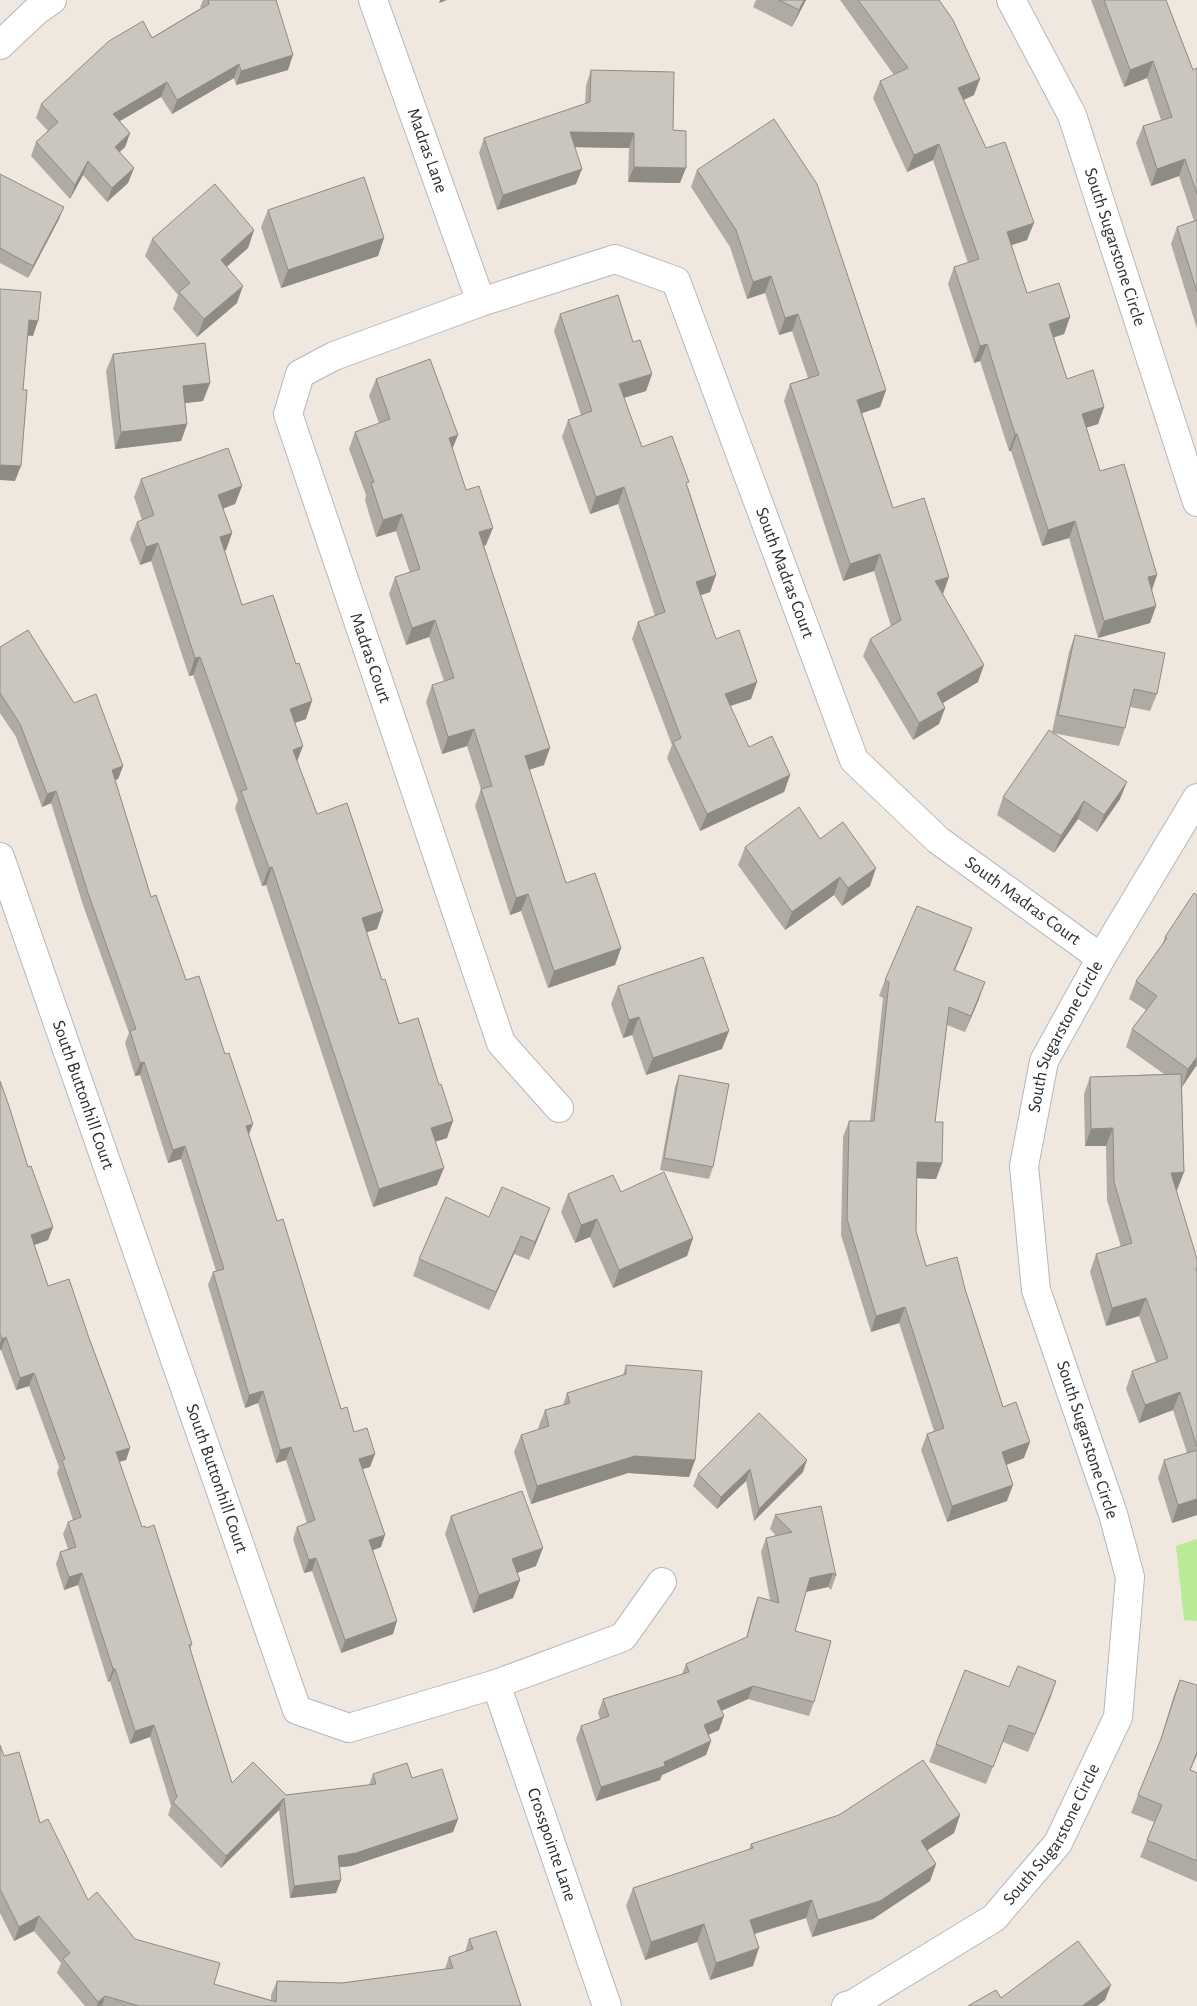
<svg xmlns="http://www.w3.org/2000/svg" width="1197" height="2006" font-family="'Alegreya Sans',sans-serif">
  <style>
    .green { fill: #b9eb97 }
    .lines { fill: none; stroke-linecap: round; stroke-linejoin: round }
    .street-casing { stroke: #b3b7c2; stroke-width: 30 }
    .street { stroke: #fff; stroke-width: 28 }
    .wall { fill: #afaaa3 }
    .shaded-wall { fill: #8e8b84 }
    .building { fill: #cbc6bd; stroke: #8e8b84 }
    .labels { text-anchor: middle; dominant-baseline: central; stroke-width: 5; stroke-linejoin: round; paint-order: stroke }
    .street-label { font-size: 18px; fill: #2e2e2e; stroke: #fff }
  </style>
  <rect width="100%" height="100%" fill="#f0e8df"/>
  <!-- green -->
  <path class="green" d="M1197 1539V1621L1184 1620 1176 1546Z"/>
  <g class="lines">
    <!-- street casing -->
    <g class="street-casing">
      <g id="street">
        <path id="s1" d="M373 0 481 302"/>
        <path id="s2" d="M1011 0 1072 115 1197 502"/>
        <path d="M0 45 36 11 52 0"/>
        <path id="s3" d="M0 857 297 1710 349 1728 496 1684 623 1637 662 1582"/>
        <path id="s4" d="M559 1108 501 1043 288 414 300 374 334 356 481 302 615 259 676 281 854 760 938 840 1101 958"/>
        <path id="s5" d="M496 1684 607 2006"/>
        <path id="s6" d="M846 2006 853 2004 994 1918 1058 1843 1118 1717 1130 1577 1113 1514 1036 1290 1024 1166 1044 1061 1101 958 1197 798"/>
      </g>
    </g>
    <!-- street -->
    <use href="#street" class="street"/>
  </g>
  <!-- wall -->
  <g class="wall">
    <path d="M203 0H276L288 70 236 85 234 78 172 114 161 97 120 121 130 133 125 147 119 152 134 168 128 183 107 202 83 175 70 199 31 156 36 142 48 131 36 118 41 104 201 8 200 7Z"/>
    <path d="M756 0H806L792 27 753 7Z"/>
    <path d="M840 0H939L974 95 964 100 1027 240 1011 245 1027 293 1070 317 1064 334 1054 337 1067 379 1104 407 1098 424 1086 427 1100 471 1157 575 1152 591 1156 606 1150 623 1098 638 1069 538 1042 546 1011 451H1009L980 361 974 363 948 284 954 267 968 263 933 160 907 172 873 98 880 81 894 75Z"/>
    <path d="M1091 0H1166L1193 70 1197 68V329L1171 244 1177 227 1194 221 1179 176 1151 186 1136 143 1143 126 1161 120 1147 78 1124 87Z"/>
    <path d="M591 70 673 130 680 183 628 182 629 148 575 147 576 184 497 210 479 153 484 138 585 104 586 86Z"/>
    <path d="M697 170 886 390 880 407 862 413 893 508 942 594 978 682 943 703 945 708 939 724 913 740 863 656 870 639 891 626 874 571 843 581 784 401 790 384 808 378 792 331 779 335 765 293 747 299 730 247 691 187Z"/>
    <path d="M0 174 59 219 28 278 0 263Z"/>
    <path d="M268 210 384 238 378 256 281 288 261 227Z"/>
    <path d="M254 230 248 248 227 267 237 303 197 337 173 309 178 295 145 256 152 239Z"/>
    <path d="M560 314 633 342 652 374 646 391 624 398 642 447 688 487 716 575 710 592 700 595 716 639 757 682 751 699 730 706 749 747 790 775 784 792 700 831 667 758 672 745 632 639 638 622 655 616 618 504 590 514 562 437 568 420 581 415 554 331Z"/>
    <path d="M113 354 210 383 203 401 185 403 187 424 181 441 115 449 106 371Z"/>
    <path d="M376 379 458 435 452 449 466 490 486 545 484 546 544 765 529 770 566 883 621 948 615 965 548 988 521 911 510 915 475 806 481 789 467 746 442 754 426 702 432 685 444 681 429 637 406 645 389 594 395 577 410 573 396 531 376 537 365 500 366 495 349 449 355 432 379 423 369 396Z"/>
    <path d="M141 479 242 486 235 504 223 508 232 533 226 550 224 551 242 605 306 719 294 723 297 761 317 814 383 911 377 929 366 932 382 980 447 1138 435 1142 437 1185 373 1207 266 885 262 886 235 808 238 800 193 675 189 676 151 561 140 565 130 539 137 522 142 520 134 497Z"/>
    <path d="M1075 635 1157 694 1150 711 1130 707 1125 728 1119 746 1053 733 1120 799 1097 832 1078 819 1054 853 997 815 1003 797 1052 732 1069 652Z"/>
    <path d="M0 647 74 703 123 766 118 779 115 780 151 897 186 980 249 1135 277 1221 341 1409 354 1432 370 1467 363 1469 381 1547 373 1550 393 1634 341 1653 312 1571 304 1573 293 1539 297 1527 307 1523 286 1460 276 1463 258 1403 245 1408 208 1285 213 1272 216 1271 181 1159 168 1163 140 1075 135 1076 125 1043 129 1033 83 905 51 803 42 807 16 737 0 713Z"/>
    <path d="M820 839 870 886 842 906 834 895 785 930 738 865 745 847Z"/>
    <path d="M1197 895V1067L1196 1066 1182 1087 1184 1172 1177 1190H1176L1197 1259V1515L1172 1523 1158 1478 1164 1460 1187 1453 1173 1410 1139 1423 1126 1389 1132 1371 1156 1362 1139 1316 1106 1326 1090 1272 1096 1254 1121 1247 1107 1200 1106 1146H1085L1084 1094 1090 1077 1164 1074 1126 1047 1132 1029 1146 1010 1129 999 1136 981 1162 945 1165 937Z"/>
    <path d="M966 944 955 970 979 999 965 1032 947 1025 935 1122 942 1163 936 1179 916 1178V1231L926 1266 965 1289 1003 1407 1024 1458 1006 1465 1007 1501 947 1522 921 1450 927 1434 934 1431 899 1323 871 1332 841 1235 843 1137 849 1121H870L883 998 879 996 885 980Z"/>
    <path d="M618 986 722 1049 646 1075 632 1035 623 1038 611 1004Z"/>
    <path d="M679 1075 713 1167 709 1179 660 1170 675 1087Z"/>
    <path d="M0 1081 28 1167 53 1227 48 1240 34 1245 48 1286 89 1338 130 1448 126 1460 119 1462 142 1527 192 1644 190 1650 232 1783 286 1795 369 1785 373 1774 412 1778 458 1819 453 1832 351 1866 339 1867 341 1880 336 1893 290 1898 279 1810 221 1868 168 1815 171 1806 150 1737 130 1744 110 1681 108 1682 78 1585 64 1590 56 1564 60 1552 68 1549 63 1534 68 1522 73 1520 57 1473 59 1467 29 1386 16 1390 1 1350H0Z"/>
    <path d="M621 1192 693 1238 687 1256 613 1288 590 1237 575 1243 561 1212 568 1194Z"/>
    <path d="M489 1217 543 1226 529 1260 514 1254 489 1310 413 1276 419 1259Z"/>
    <path d="M626 1365 695 1460 689 1477 628 1473 531 1504 514 1452 521 1435 539 1429 538 1428 545 1410 563 1405 567 1393 623 1375Z"/>
    <path d="M759 1413 803 1472 754 1521 746 1481 717 1509 693 1486 698 1474Z"/>
    <path d="M775 1515 836 1576 831 1590 828 1587 806 1592 795 1631 814 1702 809 1716 748 1699 721 1711 719 1730 708 1735 711 1741 706 1755 662 1775 660 1780 596 1801 576 1739 581 1726 600 1719 598 1713 603 1699 682 1674 686 1664 746 1638 753 1611 758 1597 770 1600 761 1552 766 1538 776 1536 770 1529Z"/>
    <path d="M451 1516 536 1566 517 1573 520 1580 513 1598 473 1613 445 1534Z"/>
    <path d="M1180 1680 1191 1770 1197 1773V1882L1140 1857 1154 1822 1131 1813 1138 1795 1158 1748 1173 1698Z"/>
    <path d="M1056 1681 1028 1752 1003 1742 986 1784 929 1762 936 1744 1009 1687Z"/>
    <path d="M0 1745 4 1756 40 1823 88 1900 135 1939 214 1984 271 2000V1995L277 1981 342 1983 445 1969 449 1957 465 1952 469 1939 521 2006H85L57 1973 61 1963 34 1931 14 1941 0 1913Z"/>
    <path d="M960 1815 954 1833 927 1850 936 1864 930 1881 873 1919 812 1937 806 1918 755 1934 753 1966 710 1980 697 1942 645 1960 626 1906 633 1888 749 1850 751 1844Z"/>
  </g>
  <!-- shaded-wall -->
  <g class="shaded-wall">
    <path d="M440 0H447L439 3Z"/>
    <path d="M804 0H806L792 27 799 10Z"/>
    <path d="M293 55 288 70 236 85 241 71Z"/>
    <path d="M1153 61 1147 78 1124 87 1130 70Z"/>
    <path d="M239 64 234 78 172 114 177 100Z"/>
    <path d="M980 79 974 95 952 105 958 88Z"/>
    <path d="M167 82 161 97 108 128 113 114Z"/>
    <path d="M570 132 634 133 629 148 564 147Z"/>
    <path d="M130 133 125 147 109 162 115 147Z"/>
    <path d="M939 144 933 160 907 172 914 155Z"/>
    <path d="M1185 159 1179 176 1151 186 1157 169Z"/>
    <path d="M88 161 83 175 70 199 75 185Z"/>
    <path d="M634 167 686 168 680 183 628 182Z"/>
    <path d="M134 168 128 183 107 202 112 188Z"/>
    <path d="M582 169 576 184 497 210 503 195Z"/>
    <path d="M64 207 59 219 28 278 33 266Z"/>
    <path d="M1034 223 1027 240 1001 249 1007 232Z"/>
    <path d="M254 230 248 248 214 277 221 260Z"/>
    <path d="M384 238 378 256 281 288 288 270Z"/>
    <path d="M771 276 765 293 747 299 753 282Z"/>
    <path d="M243 286 237 303 197 337 204 319Z"/>
    <path d="M798 314 792 331 779 335 785 318Z"/>
    <path d="M1070 317 1064 334 1043 341 1049 324Z"/>
    <path d="M29 320 38 321 33 336 23 335Z"/>
    <path d="M987 344 980 361 974 363 980 346Z"/>
    <path d="M652 374 646 391 613 401 619 384Z"/>
    <path d="M210 383 203 401 177 404 183 386Z"/>
    <path d="M886 390 880 407 851 417 857 400Z"/>
    <path d="M1104 407 1098 424 1076 431 1082 414Z"/>
    <path d="M187 424 181 441 115 449 121 432Z"/>
    <path d="M1015 434H1017L1011 451H1009Z"/>
    <path d="M458 435 451 452 449 438Z"/>
    <path d="M0 465 21 466 15 481 0 480Z"/>
    <path d="M242 486 235 504 212 513 218 495Z"/>
    <path d="M624 487 618 504 590 514 596 497Z"/>
    <path d="M402 514 396 531 376 537 383 520Z"/>
    <path d="M1075 521 1069 538 1042 546 1048 530Z"/>
    <path d="M493 528 486 545 473 549 479 532Z"/>
    <path d="M232 533 226 550 213 555 220 537Z"/>
    <path d="M158 543 151 561 140 565 146 547Z"/>
    <path d="M880 554 874 571 843 581 850 564Z"/>
    <path d="M716 575 710 592 690 599 696 582Z"/>
    <path d="M1157 575 1151 591 1148 577Z"/>
    <path d="M949 577 943 594 935 581Z"/>
    <path d="M1156 606 1150 623 1098 638 1104 621Z"/>
    <path d="M435 620 429 637 406 645 412 628Z"/>
    <path d="M200 657 193 675 189 676 195 658Z"/>
    <path d="M984 665 978 682 931 710 937 693Z"/>
    <path d="M757 682 751 699 718 710 725 694Z"/>
    <path d="M312 701 306 719 283 727 290 709Z"/>
    <path d="M945 708 939 724 913 740 919 723Z"/>
    <path d="M474 729 467 746 442 754 448 737Z"/>
    <path d="M303 746 296 764 293 750Z"/>
    <path d="M550 748 544 765 518 773 525 756Z"/>
    <path d="M123 766 118 779 107 783 112 770Z"/>
    <path d="M790 775 784 792 700 831 707 814Z"/>
    <path d="M1127 782 1120 799 1097 832 1104 815Z"/>
    <path d="M56 791 51 803 42 807 47 794Z"/>
    <path d="M1084 801 1078 819 1054 853 1061 836Z"/>
    <path d="M272 867 266 885 262 886 269 868Z"/>
    <path d="M876 868 870 886 842 906 848 888Z"/>
    <path d="M840 877 834 895 785 930 792 912Z"/>
    <path d="M528 894 521 911 510 915 516 898Z"/>
    <path d="M383 911 377 929 356 936 362 918Z"/>
    <path d="M972 928 966 944 948 986 954 970Z"/>
    <path d="M621 948 615 965 548 988 554 971Z"/>
    <path d="M985 982 979 999 965 1032 971 1016Z"/>
    <path d="M639 1017 632 1035 623 1038 629 1020Z"/>
    <path d="M729 1031 722 1049 646 1075 653 1058Z"/>
    <path d="M1197 1057 1196 1066 1182 1087 1188 1069Z"/>
    <path d="M144 1062 140 1075 135 1076 140 1063Z"/>
    <path d="M453 1121 447 1138 424 1145 431 1128Z"/>
    <path d="M253 1124 248 1137 246 1126Z"/>
    <path d="M1113 1128 1106 1146H1085L1091 1129Z"/>
    <path d="M185 1146 181 1159 168 1163 173 1150Z"/>
    <path d="M917 1162 942 1163 936 1179 911 1178Z"/>
    <path d="M444 1168 437 1185 373 1207 379 1189Z"/>
    <path d="M1184 1172 1177 1190H1164L1171 1173Z"/>
    <path d="M550 1208 543 1226 529 1260 535 1242Z"/>
    <path d="M597 1219 590 1237 575 1243 581 1225Z"/>
    <path d="M53 1227 48 1240 26 1248 31 1235Z"/>
    <path d="M521 1236 514 1254 489 1310 496 1292Z"/>
    <path d="M693 1238 687 1256 613 1288 619 1270Z"/>
    <path d="M1146 1298 1139 1316 1106 1326 1112 1308Z"/>
    <path d="M905 1307 899 1323 871 1332 876 1316Z"/>
    <path d="M6 1337 1 1350H0V1343L2 1339Z"/>
    <path d="M34 1373 29 1386 16 1390 20 1378Z"/>
    <path d="M263 1391 258 1403 245 1408 249 1395Z"/>
    <path d="M1180 1392 1173 1410 1139 1423 1145 1405Z"/>
    <path d="M1030 1442 1024 1458 996 1469 1002 1452Z"/>
    <path d="M291 1447 286 1460 276 1463 280 1450Z"/>
    <path d="M130 1448 126 1460 111 1464 116 1452Z"/>
    <path d="M375 1454 370 1467 355 1471 359 1459Z"/>
    <path d="M635 1456 695 1460 689 1477 628 1473 531 1504 537 1486Z"/>
    <path d="M807 1460 803 1472 754 1521 759 1509Z"/>
    <path d="M750 1469 746 1481 717 1509 721 1497Z"/>
    <path d="M1013 1485 1007 1501 947 1522 952 1506Z"/>
    <path d="M1197 1499V1515L1172 1523 1178 1505Z"/>
    <path d="M385 1535 381 1547 365 1553 369 1540Z"/>
    <path d="M543 1548 536 1566 506 1577 512 1559Z"/>
    <path d="M316 1558 312 1571 304 1573 309 1560Z"/>
    <path d="M82 1573 78 1585 64 1590 69 1577Z"/>
    <path d="M833 1573 828 1587 805 1592 810 1578Z"/>
    <path d="M520 1580 513 1598 473 1613 479 1595Z"/>
    <path d="M397 1621 393 1634 341 1653 345 1640Z"/>
    <path d="M113 1669H115L110 1681 108 1682Z"/>
    <path d="M1056 1681 1050 1699 1028 1752 1035 1734Z"/>
    <path d="M753 1686 748 1699 712 1715 717 1701Z"/>
    <path d="M724 1716 719 1730 699 1739 704 1725Z"/>
    <path d="M154 1725 150 1737 130 1744 135 1731Z"/>
    <path d="M711 1741 706 1755 662 1775 660 1780 596 1801 601 1787 664 1762Z"/>
    <path d="M1197 1752V1755L1183 1787 1190 1770Z"/>
    <path d="M284 1798 279 1810 221 1868 226 1856Z"/>
    <path d="M960 1815 954 1833 915 1858 921 1841Z"/>
    <path d="M458 1819 453 1832 351 1866 333 1868 338 1856Z"/>
    <path d="M936 1864 930 1881 873 1919 812 1937 818 1920Z"/>
    <path d="M341 1880 336 1893 290 1898 294 1886Z"/>
    <path d="M812 1900 806 1918 743 1937 750 1920Z"/>
    <path d="M39 1916 34 1931 14 1941 19 1927Z"/>
    <path d="M704 1924 697 1942 645 1960 651 1942Z"/>
    <path d="M759 1948 753 1966 710 1980 716 1963Z"/>
    <path d="M1111 1985 1105 2000 1097 2006H1082Z"/>
    <path d="M105 1996 102 2006H97L98 2002Z"/>
  </g>
  <!-- building -->
  <g class="building">
    <path d="M208 0H276L293 55 241 71 239 64 177 100 167 82 113 114 130 133 115 147 134 168 112 188 88 161 75 185 36 142 58 122 41 104 109 41 143 21 152 38 209 4Z"/>
    <path d="M779 0H804L799 10Z"/>
    <path d="M858 0H939L953 20 980 79 958 88 986 148 1005 142 1034 223 1007 232 1027 293 1059 283 1070 317 1049 324 1067 379 1093 370 1104 407 1082 414 1100 471 1124 464 1157 575 1148 577 1156 606 1104 621 1075 521 1048 530 1017 434H1015L987 344 980 346 954 267 979 259 939 144 914 155 880 81 908 68Z"/>
    <path d="M1104 0H1166L1193 70 1197 68V194L1185 159 1157 169 1143 126 1172 117 1153 61 1130 70Z"/>
    <path d="M591 70 674 72 673 130 686 131V168L634 167V133L570 132 582 169 503 195 484 138 590 102Z"/>
    <path d="M774 119 817 184 886 390 857 400 893 508 924 498 949 577 935 581 984 665 937 693 945 708 919 723 870 639 901 620 880 554 850 564 790 384 819 375 798 314 785 318 771 276 753 282 736 230 697 170Z"/>
    <path d="M0 174 64 207 33 266 0 248Z"/>
    <path d="M364 177 384 238 288 270 268 210Z"/>
    <path d="M215 184 254 230 221 260 243 286 204 319 179 292 190 283 152 239Z"/>
    <path d="M1197 220V292L1177 227Z"/>
    <path d="M0 289 41 292 38 321 29 320 23 390H27L21 466 0 465Z"/>
    <path d="M618 295 633 342 640 340 652 374 619 384 642 447 672 436 689 482 686 483 716 575 696 582 716 639 739 630 757 682 725 694 749 747 772 736 790 775 707 814 673 742 681 738 638 622 665 612 624 487 596 497 568 420 592 411 560 314Z"/>
    <path d="M205 343 210 383 183 386 187 424 121 432 113 354Z"/>
    <path d="M430 359 458 435 449 438 466 490 479 486 493 528 479 532 550 748 525 756 566 883 595 873 621 948 554 971 528 894 516 898 481 789 492 786 474 729 448 737 432 685 454 678 435 620 412 628 395 577 420 569 402 514 383 520 371 483 374 482 355 432 390 419 376 379Z"/>
    <path d="M228 448 242 486 218 495 232 533 220 537 242 605 273 595 296 664 299 663 312 701 290 709 303 746 293 750 317 814 347 803 383 911 362 918 382 980 385 979 399 1024 418 1018 439 1085 441 1084 453 1121 431 1128 444 1168 379 1189 272 867 269 868 241 791 247 789 200 657 195 658 158 543 146 547 137 522 154 515 141 479Z"/>
    <path d="M28 630 74 703 96 694 123 766 112 770 151 897 156 895 186 980 199 976 225 1054 229 1053 253 1124 246 1126 277 1221 283 1219 341 1409 347 1407 354 1432 367 1428 375 1454 359 1459 385 1535 369 1540 397 1621 345 1640 316 1558 309 1560 297 1527 315 1520 291 1447 280 1450 263 1391 249 1395 213 1272 224 1269 185 1146 173 1150 144 1062 140 1063 130 1031 136 1029 88 893 56 791 47 794 20 724 0 693V647Z"/>
    <path d="M1075 635 1165 653 1157 694 1134 689 1125 728 1058 715Z"/>
    <path d="M1049 730 1127 782 1104 815 1084 801 1061 836 1003 797Z"/>
    <path d="M799 807 820 839 843 822 876 868 848 888 840 877 792 912 745 847Z"/>
    <path d="M1194 893 1197 895V1057L1188 1069 1132 1029 1157 996 1136 981 1167 938 1165 937Z"/>
    <path d="M917 906 972 928 954 970 985 982 971 1016 949 1007 935 1122H943L942 1163 917 1162 916 1231 926 1266 957 1257 965 1289 1003 1407 1016 1402 1030 1442 1002 1452 1013 1485 952 1506 927 1434 944 1428 905 1307 876 1316 847 1219 849 1121H874L889 982 885 980Z"/>
    <path d="M703 957 729 1031 653 1058 639 1017 629 1020 618 986Z"/>
    <path d="M1181 1074 1184 1172 1171 1173 1197 1259V1268H1196L1197 1272V1447L1180 1392 1145 1405 1132 1371 1168 1358 1146 1298 1112 1308 1096 1254 1132 1243 1114 1182 1113 1128 1091 1129 1090 1077Z"/>
    <path d="M679 1075 729 1084 713 1167 664 1158Z"/>
    <path d="M0 1081 9 1106 28 1167 31 1166 53 1227 31 1235 48 1286 69 1279 89 1338 130 1448 116 1452 142 1527 145 1526 146 1528 154 1525 192 1644 189 1645 232 1783 253 1762 286 1795 376 1784 373 1774 407 1763 412 1778 442 1769 458 1819 356 1853 338 1856 341 1880 294 1886 284 1798 226 1856 173 1802 177 1797 154 1725 135 1731 115 1669H113L82 1573 69 1577 60 1552 76 1547 68 1522 81 1517 62 1460 65 1459 34 1373 20 1378 6 1337 2 1339 0 1334Z"/>
    <path d="M664 1172 693 1238 619 1270 597 1219 581 1225 568 1194 613 1175 621 1192Z"/>
    <path d="M502 1187 550 1208 535 1242 521 1236 496 1292 419 1259 446 1197 489 1217Z"/>
    <path d="M626 1365 702 1371 695 1460 635 1456 537 1486 521 1435 549 1426 545 1410 570 1403 567 1393 626 1374Z"/>
    <path d="M759 1413 807 1460 759 1509 750 1469 721 1497 698 1474Z"/>
    <path d="M1197 1450V1499L1178 1505 1164 1460Z"/>
    <path d="M522 1491 543 1548 512 1559 520 1580 479 1595 451 1516Z"/>
    <path d="M821 1506 836 1576 833 1573 810 1578 795 1631 831 1641 814 1702 753 1686 717 1701 724 1716 704 1725 711 1741 664 1762 665 1766 601 1787 581 1726 609 1716 603 1699 689 1672 686 1664 747 1637 758 1597 779 1603 766 1538 792 1532 775 1515Z"/>
    <path d="M1018 1666 1056 1681 1035 1734 1009 1725 993 1767 936 1744 965 1670 1009 1687Z"/>
    <path d="M1180 1680 1197 1685V1752L1190 1770 1197 1773V1861L1147 1840 1162 1805 1138 1795 1161 1739Z"/>
    <path d="M0 1745 4 1756 19 1752 40 1823 48 1819 88 1900 97 1892 135 1939 220 1963 214 1984 276 2002 277 1981 342 1983 453 1968 449 1957 473 1949 469 1939 496 1931 521 2006H139L105 1996 98 2002 63 1959 70 1953 39 1916 19 1927 0 1889Z"/>
    <path d="M923 1760 960 1815 921 1841 936 1864 880 1901 818 1920 812 1900 750 1920 759 1948 716 1963 704 1924 651 1942 633 1888 753 1848 751 1844 839 1815Z"/>
    <path d="M1078 1941 1111 1985 1082 2006H968L996 1990 1001 1998Z"/>
  </g>
  <g class="labels">
    <!-- street labels -->
    <g class="street-label">
      <text stroke="none"><textPath href="#s1" startOffset="160">Madras Lane</textPath></text>
      <text stroke="none"><textPath href="#s2" startOffset="269">South Sugarstone Circle</textPath></text>
      <text stroke="none"><textPath href="#s4" startOffset="1505">South Madras Court</textPath></text>
      <text transform="translate(370 658) rotate(71)">Madras Court</text>
      <text stroke="none"><textPath href="#s4" startOffset="1925">South Madras Court</textPath></text>
      <text stroke="none"><textPath href="#s6" startOffset="1115">South Sugarstone Circle</textPath></text>
      <text stroke="none"><textPath href="#s3" startOffset="252">South Buttonhill Court</textPath></text>
      <text transform="translate(1087 1440) rotate(72)">South Sugarstone Circle</text>
      <text stroke="none"><textPath href="#s3" startOffset="658">South Buttonhill Court</textPath></text>
      <text stroke="none"><textPath href="#s6" startOffset="275">South Sugarstone Circle</textPath></text>
      <text stroke="none"><textPath href="#s5" startOffset="170">Crosspointe Lane</textPath></text>
    </g>
  </g>
</svg>
